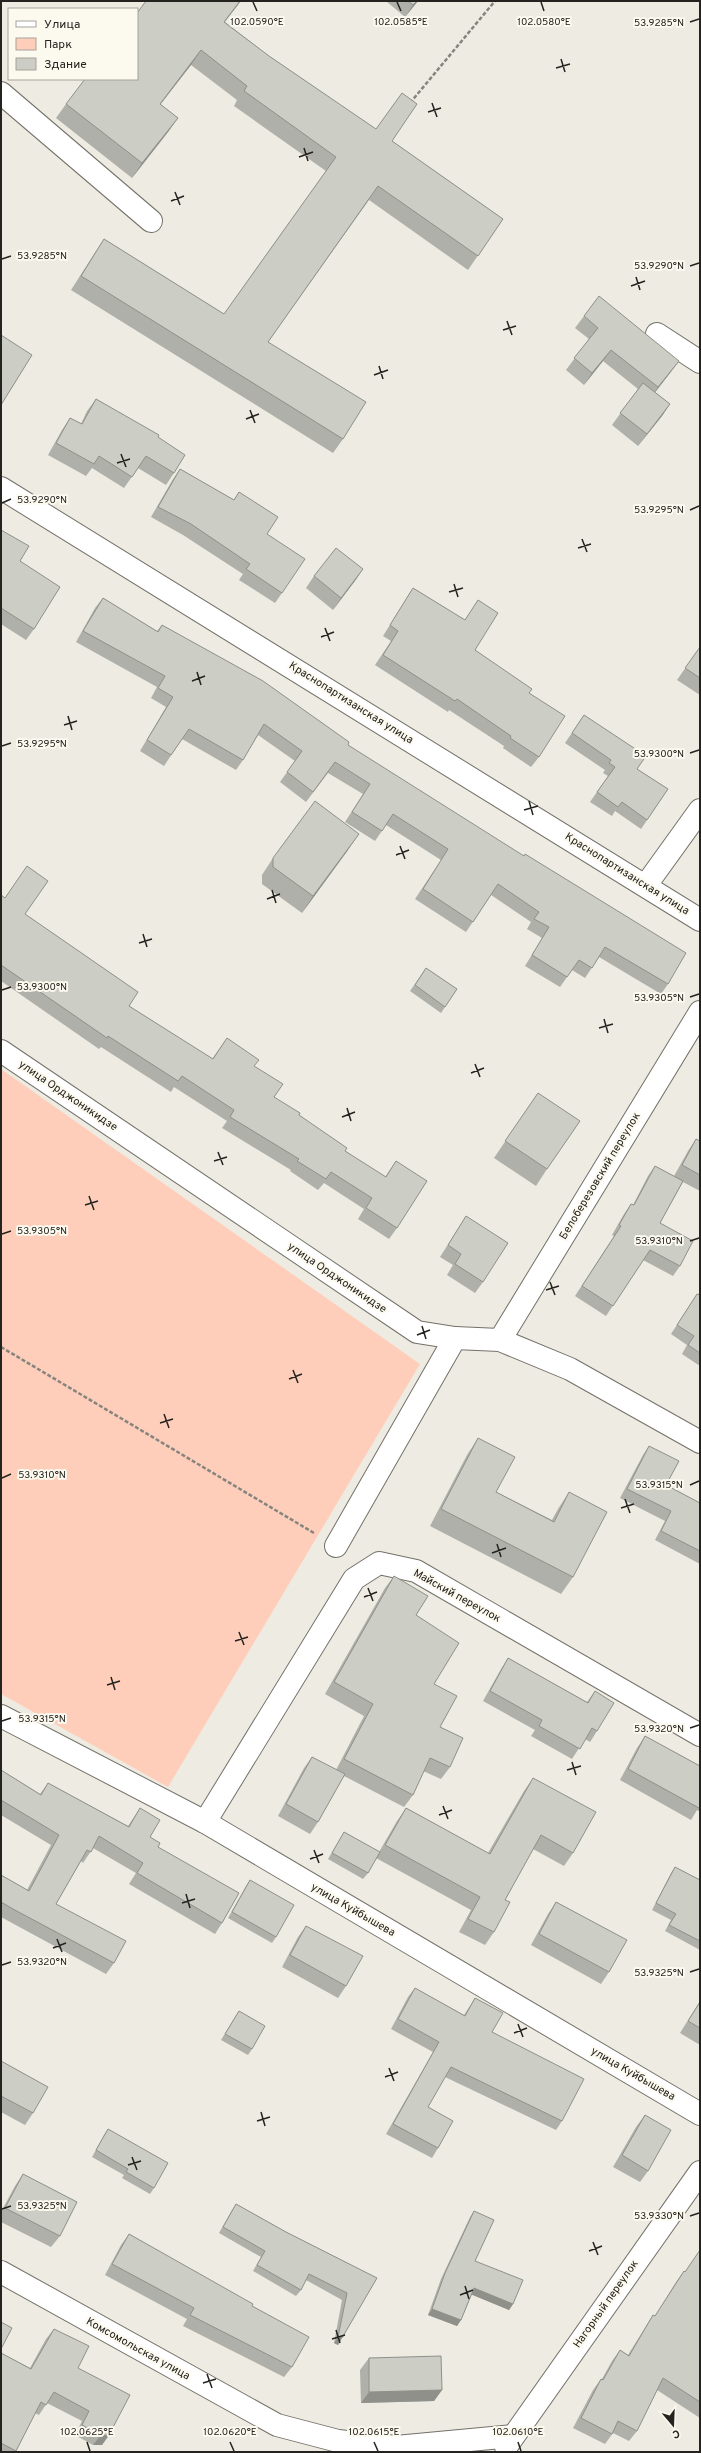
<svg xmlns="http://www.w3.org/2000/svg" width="701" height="2453" font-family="Overpass,sans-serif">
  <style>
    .green { fill: #ffceba }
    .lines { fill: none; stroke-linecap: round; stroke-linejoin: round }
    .minor-casing { stroke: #747169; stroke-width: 24 }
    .path { stroke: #86847e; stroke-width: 2.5; stroke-dasharray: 4 2; stroke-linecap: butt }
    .minor { stroke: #fff; stroke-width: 22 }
    .wall { fill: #afb0a9 }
    .shaded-wall { fill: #8f9089 }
    .building { fill: #cccdc4; stroke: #8f9089 }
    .ticks { fill: none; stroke: #24231f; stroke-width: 1.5 }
    .labels { text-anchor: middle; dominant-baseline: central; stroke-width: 4; stroke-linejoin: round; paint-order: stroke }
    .street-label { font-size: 11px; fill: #24231f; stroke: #fcf9ef }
    .ticks-label { font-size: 10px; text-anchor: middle; fill: #24231f; stroke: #fcf9ef; stroke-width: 4; stroke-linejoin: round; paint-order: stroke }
  </style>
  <rect width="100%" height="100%" fill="#eeebe2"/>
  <!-- green -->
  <path class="green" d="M1 1069 420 1364 168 1787 1 1694Z"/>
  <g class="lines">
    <!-- minor casing -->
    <g class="minor-casing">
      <g id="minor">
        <path d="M1 93 151 221"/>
        <path d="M657 334 700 362"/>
        <path d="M1 488 700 920"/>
        <path d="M646 885 700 810"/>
        <path d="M1 1051 417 1332 455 1338 500 1340 570 1369 700 1442"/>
        <path d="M500 1340 700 1012"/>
        <path d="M336 1546 455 1338"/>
        <path d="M1 1716 205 1822 700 2114"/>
        <path d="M205 1822 354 1579 379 1563 416 1571 700 1735"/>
        <path d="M1 2272 277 2425 338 2441 396 2447 513 2436"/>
        <path d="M506 2447 700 2172"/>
      </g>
    </g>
    <!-- path -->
    <g class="path">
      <path d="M410 103 495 1"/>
      <path d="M1 1347 314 1533"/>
    </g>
    <!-- minor -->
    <use href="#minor" class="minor"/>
  </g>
  <!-- wall -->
  <g class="wall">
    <path d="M386 1H418L405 17Z"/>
    <path d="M225 22 269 56 392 141 503 219 468 270 369 200 268 342 343 439 333 453 71 290 94 254 104 239 224 314 326 171 234 106 237 100 191 65 160 104 178 118 168 132 132 178 56 118 66 104Z"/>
    <path d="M584 316 679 361 670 373 655 392 670 404 662 416 638 446 612 425 638 389 603 361 584 385 566 370 589 339 575 328Z"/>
    <path d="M96 399 158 437 174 473 166 485 138 468 124 488 92 468 86 476 48 455 62 430 70 418 81 424 87 411Z"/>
    <path d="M180 469 234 500 239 492 267 534 282 593 275 603 239 580 243 574 183 535 151 517 173 479Z"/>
    <path d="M1 530 20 561 34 629 26 640 1 624Z"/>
    <path d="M363 569 333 610 306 588 314 576Z"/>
    <path d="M413 588 465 620 478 600 475 650 529 693 539 757 531 767 503 748 504 746 449 710 448 712 375 665 391 641 383 636 406 599Z"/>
    <path d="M103 598 157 631 162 625 348 745 668 984 661 994 599 957 585 978 572 970 560 987 525 966 542 938 527 929 531 922 491 895 466 932 415 899 441 860 386 825 375 841 345 822 363 794 328 773 306 802 280 782 295 761 258 735 243 760 236 770 182 739 164 766 140 751 166 707 151 698 157 687 76 642 95 608Z"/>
    <path d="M700 647V695L677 680Z"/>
    <path d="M584 715 637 769 668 789 641 829 615 811 612 816 590 802 608 776 603 773 605 770 565 743Z"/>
    <path d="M348 850 302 913 262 884V875L273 858Z"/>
    <path d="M1 895 25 915 129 1006 212 1059 227 1038 254 1066 274 1097 345 1151 385 1177 396 1161 397 1228 389 1239 358 1219 364 1209 324 1183 318 1190 290 1171 291 1170 222 1128 227 1121 174 1087 171 1092 101 1047 99 1049 1 981Z"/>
    <path d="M426 968 457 989 441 1013 410 991Z"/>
    <path d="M538 1093 547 1169 536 1186 494 1158Z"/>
    <path d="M696 1139 700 1141V1191L683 1182 660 1223 680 1266 673 1276 643 1260 606 1316 575 1296 614 1236 612 1235 624 1214 631 1204 633 1205 648 1176 655 1166 674 1176 688 1151Z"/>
    <path d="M466 1216 483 1282 475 1293 447 1275 453 1265 440 1257Z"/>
    <path d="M697 1294 700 1295V1366L682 1354 687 1345 671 1334Z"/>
    <path d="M478 1438 496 1492 552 1520 558 1509 569 1492 573 1577 561 1594 430 1526 467 1455Z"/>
    <path d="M649 1446 666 1485 700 1503V1564L655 1540 665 1521 620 1498 643 1455Z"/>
    <path d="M394 1576 416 1615 434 1684 440 1727 450 1767 441 1779 423 1771 413 1795 404 1807 344 1776 318 1822 310 1834 278 1816 304 1768 312 1757 336 1770 364 1716 325 1694 385 1588Z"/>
    <path d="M508 1658 587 1702 595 1691 597 1731 590 1742 585 1739 572 1759 531 1736 535 1730 483 1701 501 1669Z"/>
    <path d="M645 1736 700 1766V1812L697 1810 691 1820 620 1780 637 1748Z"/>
    <path d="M1 1770 40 1794 48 1783 128 1826 140 1808 150 1837 222 1923 215 1934 129 1884 136 1873 93 1848 83 1863 81 1861 56 1904 114 1963 106 1974 1 1917V1875L27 1890 51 1845 1 1815Z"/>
    <path d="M533 1778 573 1853 564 1866 533 1849 505 1900 494 1932 485 1945 459 1932 471 1910 376 1858 368 1873 363 1879 328 1859 344 1832 379 1852 397 1821 406 1808 488 1853 524 1791Z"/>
    <path d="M675 1867 700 1880V1950L665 1931 671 1920 652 1910 671 1873Z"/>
    <path d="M250 1880 276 1937 272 1943 228 1918 246 1886Z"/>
    <path d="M556 1902 609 1972 601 1984 531 1945 548 1914Z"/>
    <path d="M306 1926 346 1986 338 1998 282 1967 298 1937Z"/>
    <path d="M415 1988 464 2015 475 1998 492 2032 562 2121 556 2130 445 2077 428 2107 438 2148 432 2158 386 2134 433 2052 391 2029 408 1997Z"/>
    <path d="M700 2001V2045L680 2033Z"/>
    <path d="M239 2011 252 2049 248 2055 221 2040 235 2017Z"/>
    <path d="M1 2061 33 2113 25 2125 1 2112Z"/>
    <path d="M645 2115 648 2171 640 2182 613 2167 636 2127Z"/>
    <path d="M108 2129 154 2188 150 2194 122 2178 124 2175 92 2157 104 2135Z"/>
    <path d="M23 2174 60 2236 51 2247 1 2222V2212L15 2186Z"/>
    <path d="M236 2204 286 2232 377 2278 342 2338 338 2345 334 2343 342 2300 306 2280 301 2290 296 2296 253 2271 261 2257 219 2233 232 2210Z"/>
    <path d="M474 2211 475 2261 513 2304 509 2310 472 2294 461 2320 457 2326 428 2315 441 2279 470 2217Z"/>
    <path d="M129 2234 252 2306 292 2367 284 2377 183 2326 187 2319 105 2275 121 2245Z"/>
    <path d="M700 2250V2418L657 2390 637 2431 629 2441 613 2433 605 2444 573 2428 593 2390 601 2379H602L612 2361 620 2350 628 2355 646 2326 653 2315 655 2316 676 2282 684 2271 685 2272Z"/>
    <path d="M54 2329 78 2368 109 2435 102 2445H93L75 2435 82 2421 47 2403 39 2415 35 2413 15 2452H1V2353L30 2368 46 2339Z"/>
    <path d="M369 2358 442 2390 434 2401 361 2403 360 2370Z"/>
  </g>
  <!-- shaded-wall -->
  <g class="shaded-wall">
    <path d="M240 1H241L214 36 224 22Z"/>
    <path d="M417 1H418L405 17 413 5Z"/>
    <path d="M201 50 191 65 150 118 160 104Z"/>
    <path d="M178 118 168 132 132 178 142 163Z"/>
    <path d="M611 350 603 361 584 385 592 373Z"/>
    <path d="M679 361 670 373 650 399 658 387Z"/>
    <path d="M670 404 662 416 638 446 647 434Z"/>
    <path d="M363 569 355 581 333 610 341 598Z"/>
    <path d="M359 834 348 850 302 913 313 896Z"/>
    <path d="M474 2288 513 2304 509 2310 470 2294Z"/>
    <path d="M432 2309 461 2320 457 2326 428 2315Z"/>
    <path d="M338 2337 342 2338 338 2345 334 2343Z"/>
    <path d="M442 2390 434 2401 361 2403 369 2392Z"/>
    <path d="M101 2435H109L102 2445H93Z"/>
  </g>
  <!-- building -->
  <g class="building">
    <path d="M146 1H240L224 22 269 56 376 129 402 93 417 104 392 141 503 219 478 256 378 186 268 342 366 402 343 439 81 276 104 239 224 314 336 157 244 91 247 86 201 50 160 104 178 118 142 163 66 104 85 79H137V13Z"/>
    <path d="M408 1H417L413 5Z"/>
    <path d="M599 296 679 361 658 387 611 350 592 373 574 358 598 328 584 316Z"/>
    <path d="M1 335 32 355 1 405Z"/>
    <path d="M643 383 670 404 647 434 620 413Z"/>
    <path d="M96 399 159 435 158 437 185 455 174 473 146 456 132 477 99 456 94 464 56 443 70 418 82 424Z"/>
    <path d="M180 469 234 500 239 492 278 517 267 534 305 559 282 593 246 569 250 564 191 524 158 507Z"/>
    <path d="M1 530 29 546 20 561 60 587 34 629 1 608Z"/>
    <path d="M336 548 363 569 341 598 314 576Z"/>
    <path d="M413 588 465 620 478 600 498 613 475 650 532 689 529 693 565 716 539 757 510 738 511 736 457 699 455 701 383 655 398 631 390 625Z"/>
    <path d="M103 598 158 632 162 625 263 681 349 742 348 745 524 856 525 854 686 953 668 984 605 947 592 968 579 960 567 977 532 955 549 927 534 919 539 912 498 884 473 922 423 889 448 849 393 814 382 831 352 812 370 784 335 762 313 792 287 772 302 751 264 724 243 760 189 729 171 755 147 740 173 697 158 688 165 676 83 631Z"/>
    <path d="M700 647V678L685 668Z"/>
    <path d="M584 715 646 756 637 769 668 789 647 820 622 802 618 807 597 792 615 767 609 763 611 760 572 733Z"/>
    <path d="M315 801 359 834 313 896 273 867V858Z"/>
    <path d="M27 866 48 881 25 914 138 992 129 1006 213 1059 227 1038 259 1060 254 1066 283 1084 274 1097 300 1113 299 1115 347 1148 345 1151 386 1177 396 1161 427 1181 397 1228 366 1208 372 1198 331 1172 326 1179 297 1161 299 1159 230 1117 234 1110 182 1076 178 1081 108 1036 107 1038 1 965V895L5 898Z"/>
    <path d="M426 968 457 989 445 1007 415 985Z"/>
    <path d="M538 1093 580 1121 547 1169 505 1141Z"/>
    <path d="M696 1139 700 1141V1175L682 1165Z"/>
    <path d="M655 1166 683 1181 660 1223 693 1241 680 1266 650 1250 613 1306 582 1286 621 1226 619 1225 631 1204 634 1205Z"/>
    <path d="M466 1216 508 1243 483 1282 455 1264 461 1254 448 1245Z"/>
    <path d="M697 1294 700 1295V1353L688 1345 694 1336 677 1325Z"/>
    <path d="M478 1438 515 1457 496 1492 554 1522 569 1492 607 1512 573 1577 441 1509Z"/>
    <path d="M649 1446 679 1461 666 1485 700 1503V1551L661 1531 671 1511 627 1489Z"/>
    <path d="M394 1576 428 1596 416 1615 459 1643 434 1684 457 1696 440 1727 463 1738 450 1767 430 1758 413 1795 344 1759 373 1704 334 1682Z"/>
    <path d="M508 1658 588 1703 595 1691 614 1703 597 1731 592 1728 580 1749 539 1726 542 1720 490 1691Z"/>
    <path d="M645 1736 700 1766V1806L699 1808 628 1769Z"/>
    <path d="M312 1757 345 1774 318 1822 286 1804Z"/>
    <path d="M1 1770 41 1795 48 1783 129 1827 140 1808 160 1820 150 1837 160 1843 158 1847 239 1893 222 1923 137 1873 143 1863 99 1836 91 1852 87 1850 56 1904 126 1941 114 1963 13 1909 1 1902V1875L29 1891 59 1835 1 1800Z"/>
    <path d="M533 1778 596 1812 573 1853 541 1835 505 1900 510 1902 494 1932 468 1919 480 1897 385 1845 406 1808 490 1854Z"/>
    <path d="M344 1832 380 1852 368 1873 332 1853Z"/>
    <path d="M675 1867 700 1880V1941L669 1925 676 1914 656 1903Z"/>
    <path d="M250 1880 294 1905 276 1937 232 1912Z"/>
    <path d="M556 1902 627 1940 609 1972 539 1934Z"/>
    <path d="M306 1926 363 1956 346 1986 290 1955Z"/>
    <path d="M415 1988 465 2016 475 1998 503 2013 492 2032 584 2079 562 2121 451 2067 428 2107 453 2121 438 2148 393 2124 439 2042 398 2019Z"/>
    <path d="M700 2002V2028L688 2021Z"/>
    <path d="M239 2011 265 2026 252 2049 225 2034Z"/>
    <path d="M1 2061 48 2087 33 2113 1 2096Z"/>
    <path d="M645 2115 671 2130 648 2171 622 2155Z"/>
    <path d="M108 2129 168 2163 154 2188 126 2172 128 2169 96 2150Z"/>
    <path d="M23 2174 77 2202 60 2236 5 2208Z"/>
    <path d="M236 2204 286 2232 377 2278 342 2338 338 2337 347 2293 309 2274 301 2290 257 2265 265 2251 223 2227Z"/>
    <path d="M474 2211 494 2220 475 2261 523 2280 513 2304 474 2288 461 2320 432 2309 445 2273Z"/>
    <path d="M129 2234 253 2304 252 2306 309 2337 292 2367 190 2315 194 2308 112 2264Z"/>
    <path d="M700 2250V2402L663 2378 637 2431 618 2421 612 2434 581 2418 601 2379 603 2380 620 2350 629 2356 653 2315 655 2316 684 2271 685 2272Z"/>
    <path d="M1 2322 12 2328 1 2349Z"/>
    <path d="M54 2329 89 2346 78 2368 130 2395 109 2435H101L82 2425 89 2411 54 2392 46 2405 41 2402 16 2451 1 2443V2353L31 2369Z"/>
    <path d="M441 2356 442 2390 369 2392V2358Z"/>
  </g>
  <!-- ticks -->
  <path class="ticks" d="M253 2 257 11M397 2 401 11M541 2 544 11M690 22 699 19M561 59 565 72M556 68 570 64M432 103 437 117M428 112 441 108M304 148 308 161M299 157 313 152M175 192 180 205M171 201 184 196M2 259 11 256M690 266 699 263M636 277 640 290M631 286 645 281M507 321 512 335M503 330 516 326M379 366 383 379M374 375 388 370M250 410 255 423M246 419 259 414M121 454 126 467M117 463 130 459M2 503 11 499M690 510 699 506M582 539 587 552M578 548 591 544M454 584 458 597M449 592 463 588M325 628 330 641M321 637 334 632M197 672 201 685M192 681 205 676M68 716 72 730M64 725 77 721M2 746 11 743M690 753 699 750M529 801 533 815M524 810 538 806M400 846 405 859M396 855 409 850M272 890 276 903M267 899 280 894M143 934 147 947M139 943 152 939M2 990 11 987M690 997 699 994M604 1019 608 1033M599 1028 613 1024M475 1064 480 1077M471 1073 484 1068M347 1108 351 1121M342 1117 355 1112M218 1152 223 1165M214 1161 227 1157M89 1196 94 1210M85 1205 98 1201M2 1234 11 1231M690 1241 699 1238M550 1282 555 1295M546 1290 559 1286M422 1326 426 1339M417 1335 430 1330M293 1370 298 1383M289 1379 302 1374M164 1414 169 1428M160 1423 173 1419M2 1478 11 1474M690 1485 699 1481M625 1499 630 1513M621 1508 634 1504M497 1544 501 1557M492 1553 506 1548M368 1588 373 1601M364 1597 377 1592M239 1632 244 1645M235 1641 248 1637M111 1677 115 1690M107 1685 120 1681M2 1721 11 1718M690 1728 699 1725M572 1762 576 1775M567 1770 581 1766M443 1806 448 1819M439 1815 452 1810M314 1850 319 1863M310 1859 323 1854M186 1894 190 1908M182 1903 195 1899M57 1939 62 1952M53 1948 66 1943M2 1965 11 1962M690 1972 699 1969M518 2024 523 2037M514 2033 527 2028M389 2068 394 2081M385 2077 398 2072M261 2112 265 2126M257 2121 270 2117M132 2157 137 2170M128 2165 141 2161M2 2209 11 2206M690 2216 699 2213M593 2242 598 2255M589 2251 602 2246M465 2286 469 2299M460 2295 473 2290M336 2330 340 2343M332 2339 345 2335M207 2374 212 2388M203 2383 216 2379M87 2442 90 2451M230 2442 234 2451M374 2442 378 2451M518 2442 521 2451"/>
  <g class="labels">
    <!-- street labels -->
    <g class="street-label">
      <text transform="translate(351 703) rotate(32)">Краснопартизанская улица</text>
      <text transform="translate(627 874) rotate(32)">Краснопартизанская улица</text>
      <text transform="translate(68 1096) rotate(34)">улица Орджоникидзе</text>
      <text transform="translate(600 1176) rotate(-59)">Белоберезовский переулок</text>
      <text transform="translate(337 1278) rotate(34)">улица Орджоникидзе</text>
      <text transform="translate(457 1596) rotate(29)">Майский переулок</text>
      <text transform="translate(353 1910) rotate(30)">улица Куйбышева</text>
      <text transform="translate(633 2074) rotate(30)">улица Куйбышева</text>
      <text transform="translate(606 2304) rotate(-55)">Нагорный переулок</text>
      <text transform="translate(138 2349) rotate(29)">Комсомольская улица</text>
    </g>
  </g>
  <g class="ticks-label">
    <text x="257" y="25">102.0590°E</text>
    <text x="401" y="25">102.0585°E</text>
    <text x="544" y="25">102.0580°E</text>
    <text x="659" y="26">53.9285°N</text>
    <text x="42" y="259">53.9285°N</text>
    <text x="659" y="269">53.9290°N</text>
    <text x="42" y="503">53.9290°N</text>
    <text x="659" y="513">53.9295°N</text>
    <text x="42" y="747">53.9295°N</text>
    <text x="659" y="757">53.9300°N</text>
    <text x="42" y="990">53.9300°N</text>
    <text x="659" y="1001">53.9305°N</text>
    <text x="42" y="1234">53.9305°N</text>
    <text x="659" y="1244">53.9310°N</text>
    <text x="42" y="1478">53.9310°N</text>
    <text x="659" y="1488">53.9315°N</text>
    <text x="42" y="1722">53.9315°N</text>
    <text x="659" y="1732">53.9320°N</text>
    <text x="42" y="1965">53.9320°N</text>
    <text x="659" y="1976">53.9325°N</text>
    <text x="42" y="2209">53.9325°N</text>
    <text x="659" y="2219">53.9330°N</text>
    <text x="87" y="2435">102.0625°E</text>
    <text x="230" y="2435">102.0620°E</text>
    <text x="374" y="2435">102.0615°E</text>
    <text x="518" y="2435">102.0610°E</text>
  </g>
  <!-- border -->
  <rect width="701" height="2453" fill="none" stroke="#24231f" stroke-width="4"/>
  <!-- legend -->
  <rect x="8" y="8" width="130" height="72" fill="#fcf9ef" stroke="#a6a39c"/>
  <rect x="16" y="21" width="20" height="6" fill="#ffffff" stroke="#a6a39c"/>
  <text x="44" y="28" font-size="12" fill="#24231f">Улица</text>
  <rect x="16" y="38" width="20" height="12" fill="#ffceba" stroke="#a6a39c"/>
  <text x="44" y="48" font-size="12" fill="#24231f">Парк</text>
  <rect x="16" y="58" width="20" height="12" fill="#cccdc4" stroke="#a6a39c"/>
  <text x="44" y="68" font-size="12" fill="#24231f">Здание</text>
  <!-- north arrow -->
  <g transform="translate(673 2425) rotate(161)" stroke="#fcf9ef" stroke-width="3" paint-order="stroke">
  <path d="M0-3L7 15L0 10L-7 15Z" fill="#24231f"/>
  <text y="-6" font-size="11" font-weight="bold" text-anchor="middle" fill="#24231f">С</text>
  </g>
</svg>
